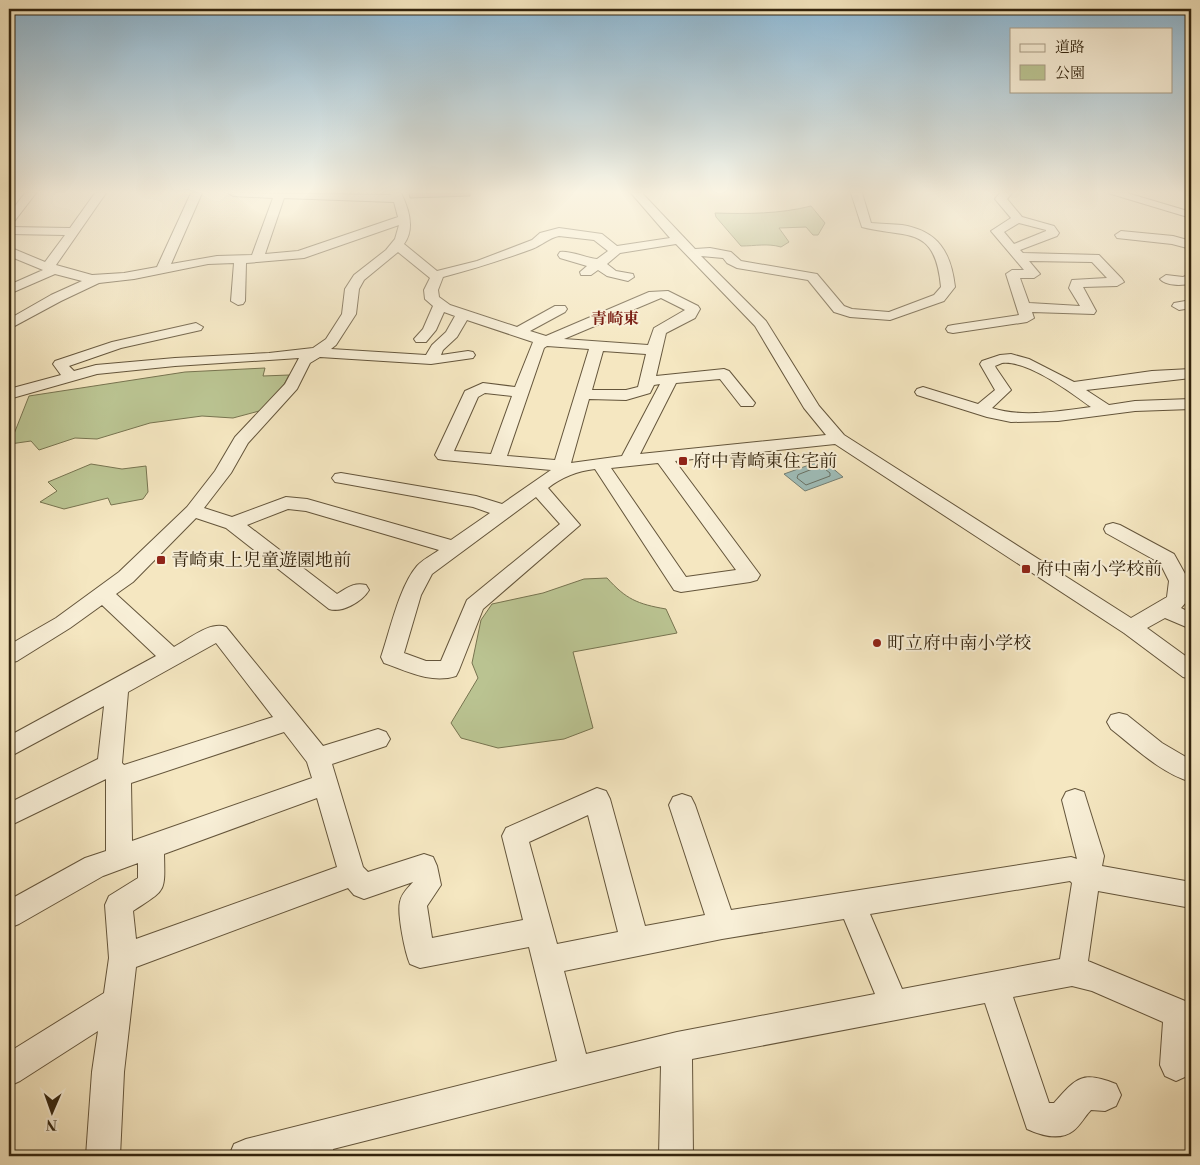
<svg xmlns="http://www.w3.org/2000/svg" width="1200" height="1165" font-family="'Libre Bodoni','Noto Serif JP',serif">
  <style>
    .green { fill: #bbc593; stroke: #777450 }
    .water { fill: #9fbeba; stroke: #748075 }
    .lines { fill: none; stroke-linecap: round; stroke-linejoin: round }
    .shore { stroke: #697164; stroke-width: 1 }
    .minor-casing { stroke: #64553b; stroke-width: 2 }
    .minor { fill: #f8efd7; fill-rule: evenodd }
    .wall { fill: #bf8f78; stroke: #33240e }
    .poi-dot { fill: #8f2418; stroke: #f8efd7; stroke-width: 2 }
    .labels { text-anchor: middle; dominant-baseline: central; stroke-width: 4; stroke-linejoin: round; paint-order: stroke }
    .far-quarter-label { font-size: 16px; font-weight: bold; fill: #7a1f14; stroke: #f8efd7 }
    .poi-label { font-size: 18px; fill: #33240e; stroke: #f8efd7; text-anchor: start }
  </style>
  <rect width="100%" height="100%" fill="#f5e7c1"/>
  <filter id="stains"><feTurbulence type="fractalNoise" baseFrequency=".004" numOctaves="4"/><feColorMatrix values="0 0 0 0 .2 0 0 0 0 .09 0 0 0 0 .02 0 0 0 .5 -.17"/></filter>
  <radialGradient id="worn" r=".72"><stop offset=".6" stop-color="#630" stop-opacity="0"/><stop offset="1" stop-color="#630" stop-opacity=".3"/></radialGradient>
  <!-- green -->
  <g class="green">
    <path d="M811 206 825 223 818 235H813L806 227 779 228 789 242 781 247C767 243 756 246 741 246L716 217 715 213C747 214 780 214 811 206Z"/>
    <path d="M265 368 263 376 289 375 281 390 263 410 233 418 202 416 150 423 97 439 75 438 39 450 31 441 10 444 29 396 185 372Z"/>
    <path d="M91 464 122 469 146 466 148 492 143 499 111 505 108 498 64 509 40 502 57 491 48 482Z"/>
    <path d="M607 578C626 599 637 604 666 609L677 633 573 652 593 728 564 739 498 748 461 738 451 723 478 678 472 663 481 620 492 604 543 593 584 579Z"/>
  </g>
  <!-- water -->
  <path class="water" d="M823 460 843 477 805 491 784 474Z"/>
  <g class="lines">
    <!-- shore -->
    <path class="shore" d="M821 466 830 473V476L806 485 797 478 798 475Z"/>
    <!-- minor casing -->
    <g class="minor-casing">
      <g id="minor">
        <path d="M25 193H36L13 223 9 224V214Z"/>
        <path d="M95 193H106L56 265 92 275 124 273 157 267 191 193H202L171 264 217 256 252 255 273 198 233 196 228 193 391 195 390 193H401C409 209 415 229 404 244L437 271 477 261 532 240 540 233 559 228 602 234 617 246 670 238 631 193H642L695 249 710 248 731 252 741 261 817 274 844 306 852 309 889 312 934 295 941 287C935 224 908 239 862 227L851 193H862L871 223C881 224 892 224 902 225 939 231 951 253 955 287L944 301 890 320 850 317 834 312 808 280 737 268 727 263 723 258 701 256 766 321 819 406 844 435 1131 618 1167 597 1169 581 1160 563 1106 533 1104 529 1106 525 1113 523 1120 525 1174 554 1189 581 1187 601 1181 608 1191 613V629L1165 618 1147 628 1191 660V679L1183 677 1124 633 835 444 675 461 760 575 757 580 750 582 681 592 674 590 595 469C577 471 562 477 548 488L580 525 483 609 459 670 456 676C431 684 407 671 384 663L381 657C390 631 399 587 417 566 422 560 432 555 439 550L306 511 288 509 247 525 337 594C347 588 354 582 366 585L369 590C362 602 342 613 329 609L226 528 196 518 133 582 116 594 174 647C189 639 210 621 226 627L323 746 378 729 386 732 390 739 386 746 332 764 363 867 368 872 424 854 433 857 437 866 441 885 427 906 432 938 523 920 502 836 506 828 597 788 606 791 610 799 645 926 705 915 669 805 673 797 682 794 691 797 695 805 731 910 1071 857 1077 859 1062 800 1066 792 1075 789 1084 792 1104 856 1102 866 1191 882V908L1098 891 1088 961 1190 1003 1191 1007V1066L1187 1076 1176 1081 1165 1076 1160 1065 1163 1022 1092 991 1072 986 1013 997 1049 1103H1054C1076 1078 1082 1070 1116 1084L1121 1095 1116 1106 1105 1111 1091 1110C1085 1116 1080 1126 1073 1131 1060 1141 1040 1135 1027 1129L985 1003 692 1059 693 1156H659L661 1066 333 1149 334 1156H229L234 1144 246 1139 557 1061 529 947 420 968 410 964C405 953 397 913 400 902 401 894 408 888 413 882L364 899 354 895 348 888 136 967 124 1072 120 1156H86L92 1072 98 1031 20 1081 9 1086V1052L104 993 109 958 105 905 109 896 138 878V863L103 876 19 924 9 928V900L85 858 106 851V779L9 826V803L98 759 104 706 9 757V736L156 656 102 605 70 628 17 661 9 663V645L56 618 119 572 187 507 215 471 235 437 285 384 299 358 175 366 97 374 9 399V389L61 375 53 364 55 361 112 342 196 323 203 327 201 330 121 348 69 366 74 371 96 365 175 358 269 353 313 348 326 339 342 314 345 289 354 275 386 250 395 239 399 225 304 258 246 263 245 301 243 304 238 305 231 301 234 263 208 264 134 279 99 283 61 301 9 329V319L51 295 82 281 55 274 9 294V285L43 270 9 256V247L45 262 65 235 9 234V227L70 228ZM284 198 394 202 398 217 298 251 265 254ZM559 236 594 240 608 251 597 259C586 258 569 250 560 252L558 255 560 258 587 266 580 272 581 275H591L598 270 607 276 628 281 634 277 633 274 616 271 607 264 620 253 676 244 755 326 804 408 826 435 640 454 676 383 720 379 741 406H753L755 403 729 371 724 369 656 376 666 333 695 318 700 309 698 306 668 291 649 292 546 336 530 331 565 312 567 309 565 306H555L517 327 450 305 439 297 438 290 443 277C474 269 502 260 532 249 542 245 549 238 559 236ZM398 252 430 278 424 290 425 299 433 306 423 329 414 339 416 342H426L436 330 444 312 455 316 446 332 432 345 426 355 331 349 336 345 356 314 359 289 364 280ZM661 298 685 310 654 328 648 345 564 339ZM467 320 533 342 515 387 483 383 465 391 435 455 438 459 444 460 551 470 502 504 476 496 341 473 335 474 332 478 335 482 341 483 473 507 490 513 451 540 307 499 286 497 232 517 204 508 231 473 248 443 297 389 310 363 320 357 431 364 473 358 475 355 473 352 468 351 441 355 443 350 457 337ZM547 346 589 349 555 460 507 456 544 348ZM603 351 646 354 638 387 626 390H592ZM660 384 622 456 571 463 589 399 626 400 650 393 654 385ZM485 393 512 396 491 454 454 451 478 397ZM658 463 736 570 686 577 611 468ZM536 497 560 524 467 600 441 661H426L404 653 421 595 432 574ZM216 643 273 717 124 765 122 763 128 692ZM284 732 307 762 312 778 132 841 131 783ZM317 798 337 867 136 939 133 911C166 889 165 894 164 854ZM588 815 618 932 557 944 529 842ZM1070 881 1072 883 1060 959 902 989 870 914ZM844 919 875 994 677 1032 586 1054 564 971 722 939Z"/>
        <path d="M1000 193H1012L1007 199 1022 217 1054 226 1059 233 1057 236 1020 250 1023 253 1099 255 1122 279 1124 282 1117 286 1083 287 1096 311 1094 314 1032 312 1034 318 1027 322 953 333 948 332 946 329 948 326 953 325 1019 315 1006 274 1012 270H1024L991 231 1011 218 995 199ZM1019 223 1046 230V231L1014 244 1004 232ZM1029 261 1092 262 1107 278 1072 280 1069 288 1080 306 1029 303 1020 278H1034L1040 274Z"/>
        <path d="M1108 193H1127L1191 212V218Z"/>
        <path d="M1121 231 1173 236 1191 241V249L1172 244 1117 238 1115 235Z"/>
        <path d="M1191 274V283C1183 286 1166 286 1160 279L1166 275 1183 277Z"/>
        <path d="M1191 300V308L1179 310 1172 306 1174 303Z"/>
        <path d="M1000 355 1011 354 1029 359 1074 382 1152 371 1191 369V378L1086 390 1109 405 1135 401 1191 399V409L1135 411 1058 421 1011 422 987 417 917 395 915 392 917 389 923 387 978 404 995 390 980 364 982 361ZM1002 363C1028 360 1070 392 1091 407 1060 411 1022 418 992 408L1011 390 996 368 995 366Z"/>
        <path d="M1119 713 1127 715 1162 743 1191 760V782C1161 773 1135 748 1111 729L1107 722 1111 715Z"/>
      </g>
    </g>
    <!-- minor -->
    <use href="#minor" class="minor"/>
  </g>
  <!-- wall -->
  <path class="wall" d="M409 193H470V196L410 198Z"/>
  <!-- sky -->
  <linearGradient id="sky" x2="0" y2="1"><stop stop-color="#8bb8d6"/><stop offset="0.54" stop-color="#faf4e3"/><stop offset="1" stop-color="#faf4e3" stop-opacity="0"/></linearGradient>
  <rect width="1200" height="356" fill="url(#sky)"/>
  <!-- markers -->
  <g class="poi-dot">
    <rect x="678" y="456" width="10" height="10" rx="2.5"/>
    <rect x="156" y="555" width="10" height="10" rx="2.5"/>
    <rect x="1021" y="564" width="10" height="10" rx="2.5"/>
    <circle cx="877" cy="643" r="5"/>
  </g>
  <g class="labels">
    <!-- far-quarter labels -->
    <g class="far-quarter-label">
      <text x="615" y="319">青崎東</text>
    </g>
    <!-- poi labels -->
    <g class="poi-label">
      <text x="693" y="461">府中青崎東住宅前</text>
      <text x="171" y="560">青崎東上児童遊園地前</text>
      <text x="1036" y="569">府中南小学校前</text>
      <text x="887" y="643">町立府中南小学校</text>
    </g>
  </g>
  <!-- margin -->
  <rect width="1200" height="1165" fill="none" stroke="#f5e7c1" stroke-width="30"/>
  <rect x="10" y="10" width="1180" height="1145" fill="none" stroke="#33240e" stroke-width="2.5"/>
  <rect x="15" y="15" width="1170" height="1135" fill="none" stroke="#33240e"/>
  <!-- legend -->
  <rect x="1010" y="28" width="162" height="65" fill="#f8efd7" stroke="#a99e87"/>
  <rect x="1020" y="44" width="25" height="8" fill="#f8efd7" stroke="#a99e87"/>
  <text x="1055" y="52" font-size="15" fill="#33240e">道路</text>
  <rect x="1020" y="65" width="25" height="15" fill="#bbc593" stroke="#a99e87"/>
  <text x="1055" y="78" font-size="15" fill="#33240e">公園</text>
  <!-- north arrow -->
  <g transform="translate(52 1112) rotate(182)" stroke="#f8efd7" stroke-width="4" paint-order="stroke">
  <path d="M0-4L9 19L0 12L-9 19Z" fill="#33240e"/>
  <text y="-8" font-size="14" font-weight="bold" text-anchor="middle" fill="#33240e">N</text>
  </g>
  <rect width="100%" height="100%" filter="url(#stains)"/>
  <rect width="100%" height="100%" fill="url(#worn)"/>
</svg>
